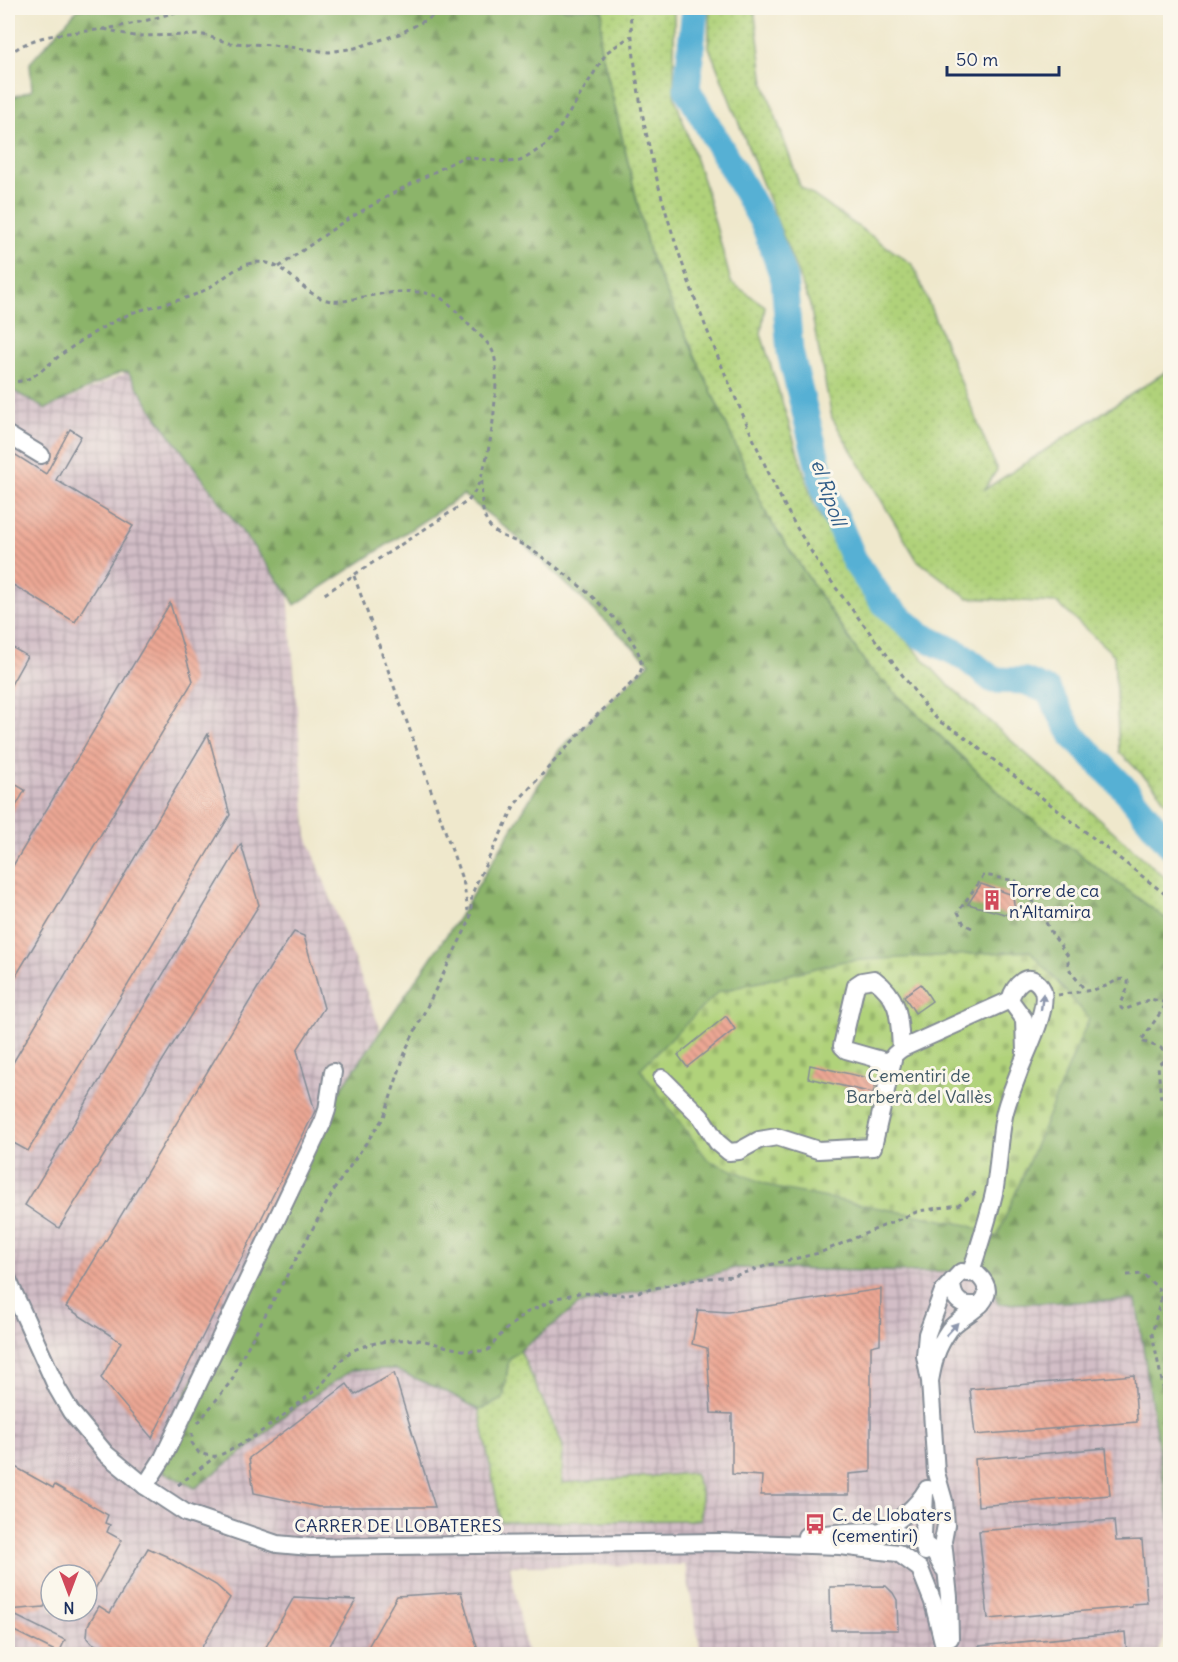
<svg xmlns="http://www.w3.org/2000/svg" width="1178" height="1662" font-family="Delius,sans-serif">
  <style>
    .industrial { fill: url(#industrial-grid); fill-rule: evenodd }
    .grass { fill: url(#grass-dots); stroke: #66806c; stroke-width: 1.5 }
    .forest { fill: url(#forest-firs); stroke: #547264; stroke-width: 1.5 }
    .cemetery { fill: url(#cemetery-stones); stroke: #66806c; stroke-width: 1.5 }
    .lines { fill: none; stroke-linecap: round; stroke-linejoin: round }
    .river { stroke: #56b0d4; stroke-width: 27 }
    .building { fill: url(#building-back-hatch) }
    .minor-casing { stroke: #858c95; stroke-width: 20 }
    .path { stroke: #858c95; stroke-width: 3; stroke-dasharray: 4.5 4.5; stroke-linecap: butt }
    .minor { stroke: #fff; stroke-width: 16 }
    .oneway { fill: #8d97ae }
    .labels { text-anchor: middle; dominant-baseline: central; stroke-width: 6; stroke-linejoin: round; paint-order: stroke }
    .poi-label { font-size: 18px; fill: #1b2f5e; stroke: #fbf7ec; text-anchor: start }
    .park-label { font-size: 18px; fill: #405865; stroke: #fbf7ec }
    .street-label { font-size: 18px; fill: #1b2f5e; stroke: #fbf7ec }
    .water-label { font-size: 20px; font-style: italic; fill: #305c87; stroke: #fbf7ec }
  </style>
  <defs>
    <pattern id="industrial-grid" width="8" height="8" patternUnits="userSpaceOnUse" patternTransform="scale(1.5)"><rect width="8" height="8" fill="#d2bdc6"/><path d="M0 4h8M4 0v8" fill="none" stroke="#aa9aa4"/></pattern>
    <pattern id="grass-dots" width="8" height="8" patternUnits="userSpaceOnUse" patternTransform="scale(1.5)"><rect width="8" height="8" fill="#b0d27a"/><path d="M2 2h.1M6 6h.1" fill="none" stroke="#97b56c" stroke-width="1.8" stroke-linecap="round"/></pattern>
    <pattern id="forest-firs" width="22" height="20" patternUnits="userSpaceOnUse" patternTransform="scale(1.5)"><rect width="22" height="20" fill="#8cb46a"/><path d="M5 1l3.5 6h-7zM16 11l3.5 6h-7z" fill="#72935a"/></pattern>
    <pattern id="cemetery-stones" width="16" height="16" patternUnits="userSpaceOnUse" patternTransform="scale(1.5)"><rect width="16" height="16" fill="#b0d27a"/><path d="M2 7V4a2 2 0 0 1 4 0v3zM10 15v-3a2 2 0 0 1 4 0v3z" fill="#97b56c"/></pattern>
    <pattern id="building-back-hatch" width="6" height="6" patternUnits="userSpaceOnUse" patternTransform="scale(1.5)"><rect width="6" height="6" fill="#eda894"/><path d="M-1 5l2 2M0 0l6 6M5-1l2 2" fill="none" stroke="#bf897c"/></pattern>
  </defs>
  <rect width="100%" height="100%" fill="#fbf7ec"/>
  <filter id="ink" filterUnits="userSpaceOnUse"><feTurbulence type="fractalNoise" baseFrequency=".0167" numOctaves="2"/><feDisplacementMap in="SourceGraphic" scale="12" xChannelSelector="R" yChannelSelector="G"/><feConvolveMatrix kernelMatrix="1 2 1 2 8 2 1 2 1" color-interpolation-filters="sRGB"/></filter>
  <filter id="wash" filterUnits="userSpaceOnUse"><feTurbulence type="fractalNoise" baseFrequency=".008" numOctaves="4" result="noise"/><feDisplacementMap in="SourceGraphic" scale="24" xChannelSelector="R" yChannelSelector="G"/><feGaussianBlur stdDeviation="1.35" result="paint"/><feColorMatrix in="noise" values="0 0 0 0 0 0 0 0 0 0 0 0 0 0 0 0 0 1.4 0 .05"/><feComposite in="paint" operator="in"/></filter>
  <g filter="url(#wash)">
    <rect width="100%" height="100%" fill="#efe8cc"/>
    <!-- industrial -->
    <path class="industrial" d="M128 372 288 593 307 836 380 1028 150 1466 195 1488 256 1442 286 1414 352 1370 393 1369 451 1394 479 1410 503 1399 509 1359 580 1304 696 1279 735 1268 916 1272 985 1270 998 1304 1136 1300 1170 1526V1623L1158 1654H701L685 1565 510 1566 527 1654H8V382L47 409ZM51 1575H87V1611H51Z"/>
    <!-- grass -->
    <g class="grass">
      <path d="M602 8H674V95L706 189 731 282 765 306 761 334 814 505 864 594 941 678 1170 882V922L1010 803 868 667 769 519 650 256 600 44Z"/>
      <path d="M709 8H754L764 83 800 186 913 265 997 470 984 490 1170 369V809L1156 788 1119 752 1114 655 1057 603 968 598 917 560 832 418 810 305 709 47Z"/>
      <path d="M520 1350 563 1446 562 1483 694 1473 701 1492 700 1520 501 1522 479 1410 503 1399 509 1359Z"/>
    </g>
    <!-- forest -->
    <path class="forest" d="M86 8H602L600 44 650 256 769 519 868 667 1010 803 1170 922V1526L1136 1300 998 1304 985 1270 916 1272 735 1268 696 1279 580 1304 509 1359 503 1399 479 1410 451 1394 394 1369 352 1370 286 1414 256 1442 195 1488 150 1465 341 1089 459 917 560 749 650 663 510 531 463 495 295 605 288 593 156 416 128 372H121L46 409 8 388V99L32 90 30 63 77 10Z"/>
    <!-- cemetery -->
    <path class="cemetery" d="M1030 951 1089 1018 997 1237 968 1225 775 1188 708 1160 640 1069 718 992 844 961Z"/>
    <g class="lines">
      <!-- river -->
      <path class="river" d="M695 8 687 89 764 224 784 279 790 352 825 492 854 560 883 602 920 635 963 656 993 680 1025 681 1048 691 1073 736 1123 787 1170 845"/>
    </g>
    <g id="blocks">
      <!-- building -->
      <g class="building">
        <path d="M70 429 81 436 56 480 133 526 75 622 8 582V450L46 474Z"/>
        <path d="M170 603 193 681 8 989V874Z"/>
        <path d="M8 645 27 656 8 690Z"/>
        <path d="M208 734 230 815 28 1151 8 1140V1071Z"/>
        <path d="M8 780 25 790 8 820Z"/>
        <path d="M241 844 259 905 59 1228 25 1205Z"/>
        <path d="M981 884 1013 895 1014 905 1023 919 968 904Z"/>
        <path d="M294 932 304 936 324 1008 297 1050 315 1111 152 1438 101 1378 121 1342 66 1307 272 964Z"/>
        <path d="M921 984 932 1001 915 1013 904 996Z"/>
        <path d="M726 1016 735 1029 687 1067 678 1055Z"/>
        <path d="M810 1065 877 1080 873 1093 808 1078Z"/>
        <path d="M881 1289 880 1344 871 1346V1472L849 1474V1495H761L762 1476 732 1474V1414L711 1413 707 1348 692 1344 698 1310 728 1312Z"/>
        <path d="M394 1373 435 1507H319L254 1493 249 1458 347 1384 355 1395Z"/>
        <path d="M1134 1375 1137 1422 975 1435 970 1389Z"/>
        <path d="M1106 1448 1110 1495 978 1506 975 1459Z"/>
        <path d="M8 1463 53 1488 55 1485 108 1515 105 1523 110 1525 107 1532 122 1540 95 1589 87 1585V1575H51V1595L44 1607 8 1610Z"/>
        <path d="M1114 1520 1116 1541 1142 1540 1147 1603 1132 1604V1607L988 1619 979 1531Z"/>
        <path d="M148 1548 166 1556 216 1585 230 1598 198 1654H112L92 1643 87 1637 88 1625 99 1606 110 1613Z"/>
        <path d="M886 1586 893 1593 897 1600 898 1630H831L830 1587Z"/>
        <path d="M461 1592 479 1654H364L397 1596Z"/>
        <path d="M294 1597 356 1600 325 1654H262Z"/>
        <path d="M8 1612 65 1640 59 1653 8 1628Z"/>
        <path d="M1125 1632 1127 1654H979V1646Z"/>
      </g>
    </g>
  </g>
  <g filter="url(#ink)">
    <use href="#blocks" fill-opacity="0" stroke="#858c95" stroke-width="1.5"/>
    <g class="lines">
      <!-- minor casing -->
      <g class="minor-casing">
        <g id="minor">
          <path d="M8 435 41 455"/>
          <path d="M1010 1000 1024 1019 1025 1052"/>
          <path d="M892 1063 846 1050 842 1046 856 985 862 981 874 979C901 999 899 1018 901 1049"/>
          <path d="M662 1078 701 1117 717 1142 729 1152 739 1151 759 1140 777 1137 818 1150 873 1147 894 1055 901 1049 1010 1000"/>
          <path d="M971 1272C979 1246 988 1220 994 1193 999 1168 999 1141 1004 1116 1007 1100 1015 1084 1020 1069 1026 1053 1052 1003 1041 987 1028 968 1014 986 1010 1000"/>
          <path d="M8 1280 57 1388 71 1412 106 1454 145 1486 186 1513 277 1544 310 1547 719 1542 840 1546 898 1553 920 1569 933 1602 946 1654"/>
          <path d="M952 1281C952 1301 962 1308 981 1304"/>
          <path d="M930 1381C934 1359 936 1349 949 1330 960 1314 1007 1301 977 1274L961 1272 943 1291 927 1334 925 1356 930 1381 936 1473 944 1501 946 1525 943 1541 949 1597 950 1638"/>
          <path d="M145 1486 163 1458 323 1122 327 1110 333 1072"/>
          <path d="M925 1493 923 1535 925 1552"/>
          <path d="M880 1532C899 1520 916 1508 927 1489"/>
          <path d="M806 1536C847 1532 894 1523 930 1548 936 1553 939 1562 943 1568"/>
        </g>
      </g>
      <!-- path -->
      <g class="path">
        <path d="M630 8C637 149 683 280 740 408 760 454 779 500 806 543 841 601 888 652 926 708L940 722 958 732 1170 898"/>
        <path d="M104 29 134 36 204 35 229 43 272 45 329 52 355 48 399 34 449 8"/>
        <path d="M8 55C35 32 70 34 104 29 132 25 161 17 188 8"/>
        <path d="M279 267 343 222 390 195 463 157 507 162 520 161 529 156 547 144 561 126 607 52 631 36"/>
        <path d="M8 381C31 385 44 367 62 354 83 339 108 323 132 313 156 304 182 302 205 290 220 282 232 269 248 264 283 253 299 294 327 300 341 304 354 298 368 296 393 292 425 286 447 302 455 309 462 318 469 325 477 333 489 342 493 352 498 365 496 384 495 398 494 423 486 483 468 501L323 595"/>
        <path d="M354 576 417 750 464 885 468 911"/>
        <path d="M972 928 964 924 958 912 984 875 1016 881C1021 896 1022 897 1036 903L1052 934 1068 956V966L1071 972 1085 990"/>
        <path d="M1058 995C1073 992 1091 992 1106 986 1114 983 1119 976 1128 981 1129 990 1121 999 1121 1008L1124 1010 1151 999 1167 1003 1141 1041 1161 1048 1167 1058"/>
        <path d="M1170 1061 1167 1058 1158 1065 1161 1100 1170 1110"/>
        <path d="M1127 1275 1143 1274 1158 1288 1161 1298 1170 1296"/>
        <path d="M1161 1298 1152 1334 1164 1391 1170 1445"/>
        <path d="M198 1423 232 1380 241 1359 335 1188 384 1117 407 1047 470 920 472 895 476 884 516 803 593 719 636 679C640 673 643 669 641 662 635 625 557 565 525 546 515 540 500 537 492 529 479 516 482 492 482 476"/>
        <path d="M192 1433V1443L199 1453C204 1454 211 1457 216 1456 241 1450 298 1405 319 1387 330 1377 337 1362 349 1353 364 1342 407 1337 425 1341 447 1346 465 1354 488 1350L504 1331 526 1313 557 1298 579 1293 597 1294 603 1292 624 1295 696 1279 734 1276 769 1265 819 1253 919 1211 958 1205 979 1190"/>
        <path d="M178 1485 215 1457"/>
        <path d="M1164 1654 1170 1643"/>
      </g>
      <!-- minor -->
      <use href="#minor" class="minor"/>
    </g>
    <!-- one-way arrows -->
    <defs><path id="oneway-solid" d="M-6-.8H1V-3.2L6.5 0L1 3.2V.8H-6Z" transform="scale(1.5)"/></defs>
    <g class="oneway">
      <use href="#oneway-solid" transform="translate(1042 1002) rotate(-83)"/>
      <use href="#oneway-solid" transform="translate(952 1329) rotate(-47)"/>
    </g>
  </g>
  <!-- icons -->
  <defs>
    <g id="building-bare" transform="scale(1.62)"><path d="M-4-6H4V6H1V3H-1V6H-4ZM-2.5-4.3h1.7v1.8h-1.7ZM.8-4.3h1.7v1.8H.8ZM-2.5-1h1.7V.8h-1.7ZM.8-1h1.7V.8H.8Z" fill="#d1495b" stroke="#fbf7ec" stroke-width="2.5" paint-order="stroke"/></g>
    <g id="bus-bare" transform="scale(1.62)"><path d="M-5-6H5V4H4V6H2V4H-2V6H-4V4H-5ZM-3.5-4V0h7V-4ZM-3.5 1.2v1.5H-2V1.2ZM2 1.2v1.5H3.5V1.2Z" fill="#d1495b" stroke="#fbf7ec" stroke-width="2.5" paint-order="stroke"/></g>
  </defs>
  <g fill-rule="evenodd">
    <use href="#building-bare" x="992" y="900"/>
    <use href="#bus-bare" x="815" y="1524"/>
  </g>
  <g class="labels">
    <!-- poi labels -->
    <g class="poi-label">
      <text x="1009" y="890">Torre de ca<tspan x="1009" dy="21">n'Altamira</tspan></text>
      <text x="832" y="1514">C. de Llobaters<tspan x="832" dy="21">(cementiri)</tspan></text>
    </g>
    <!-- park labels -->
    <g class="park-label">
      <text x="919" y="1075">Cementiri de<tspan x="919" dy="21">Barberà del Vallès</tspan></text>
    </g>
    <!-- street labels -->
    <g class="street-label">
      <text x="398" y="1525">CARRER DE LLOBATERES</text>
    </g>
    <!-- water labels -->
    <g class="water-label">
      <text transform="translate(829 492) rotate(71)">el Ripoll</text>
    </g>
  </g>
  <!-- margin -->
  <rect width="1178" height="1662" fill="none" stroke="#fbf7ec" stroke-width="30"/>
  <!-- north arrow -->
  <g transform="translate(69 1593) rotate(180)"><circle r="28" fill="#fbf7ec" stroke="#a1a7b3" stroke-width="1.5"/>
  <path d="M0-4.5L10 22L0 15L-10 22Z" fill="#d1495b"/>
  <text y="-9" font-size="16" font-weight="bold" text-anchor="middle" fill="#1b2f5e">N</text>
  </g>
  <!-- scale -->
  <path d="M947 66v9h112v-9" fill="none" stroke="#1b2f5e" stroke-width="3"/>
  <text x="956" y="66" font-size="18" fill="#1b2f5e" stroke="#fbf7ec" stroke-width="4.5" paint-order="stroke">50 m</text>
</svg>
